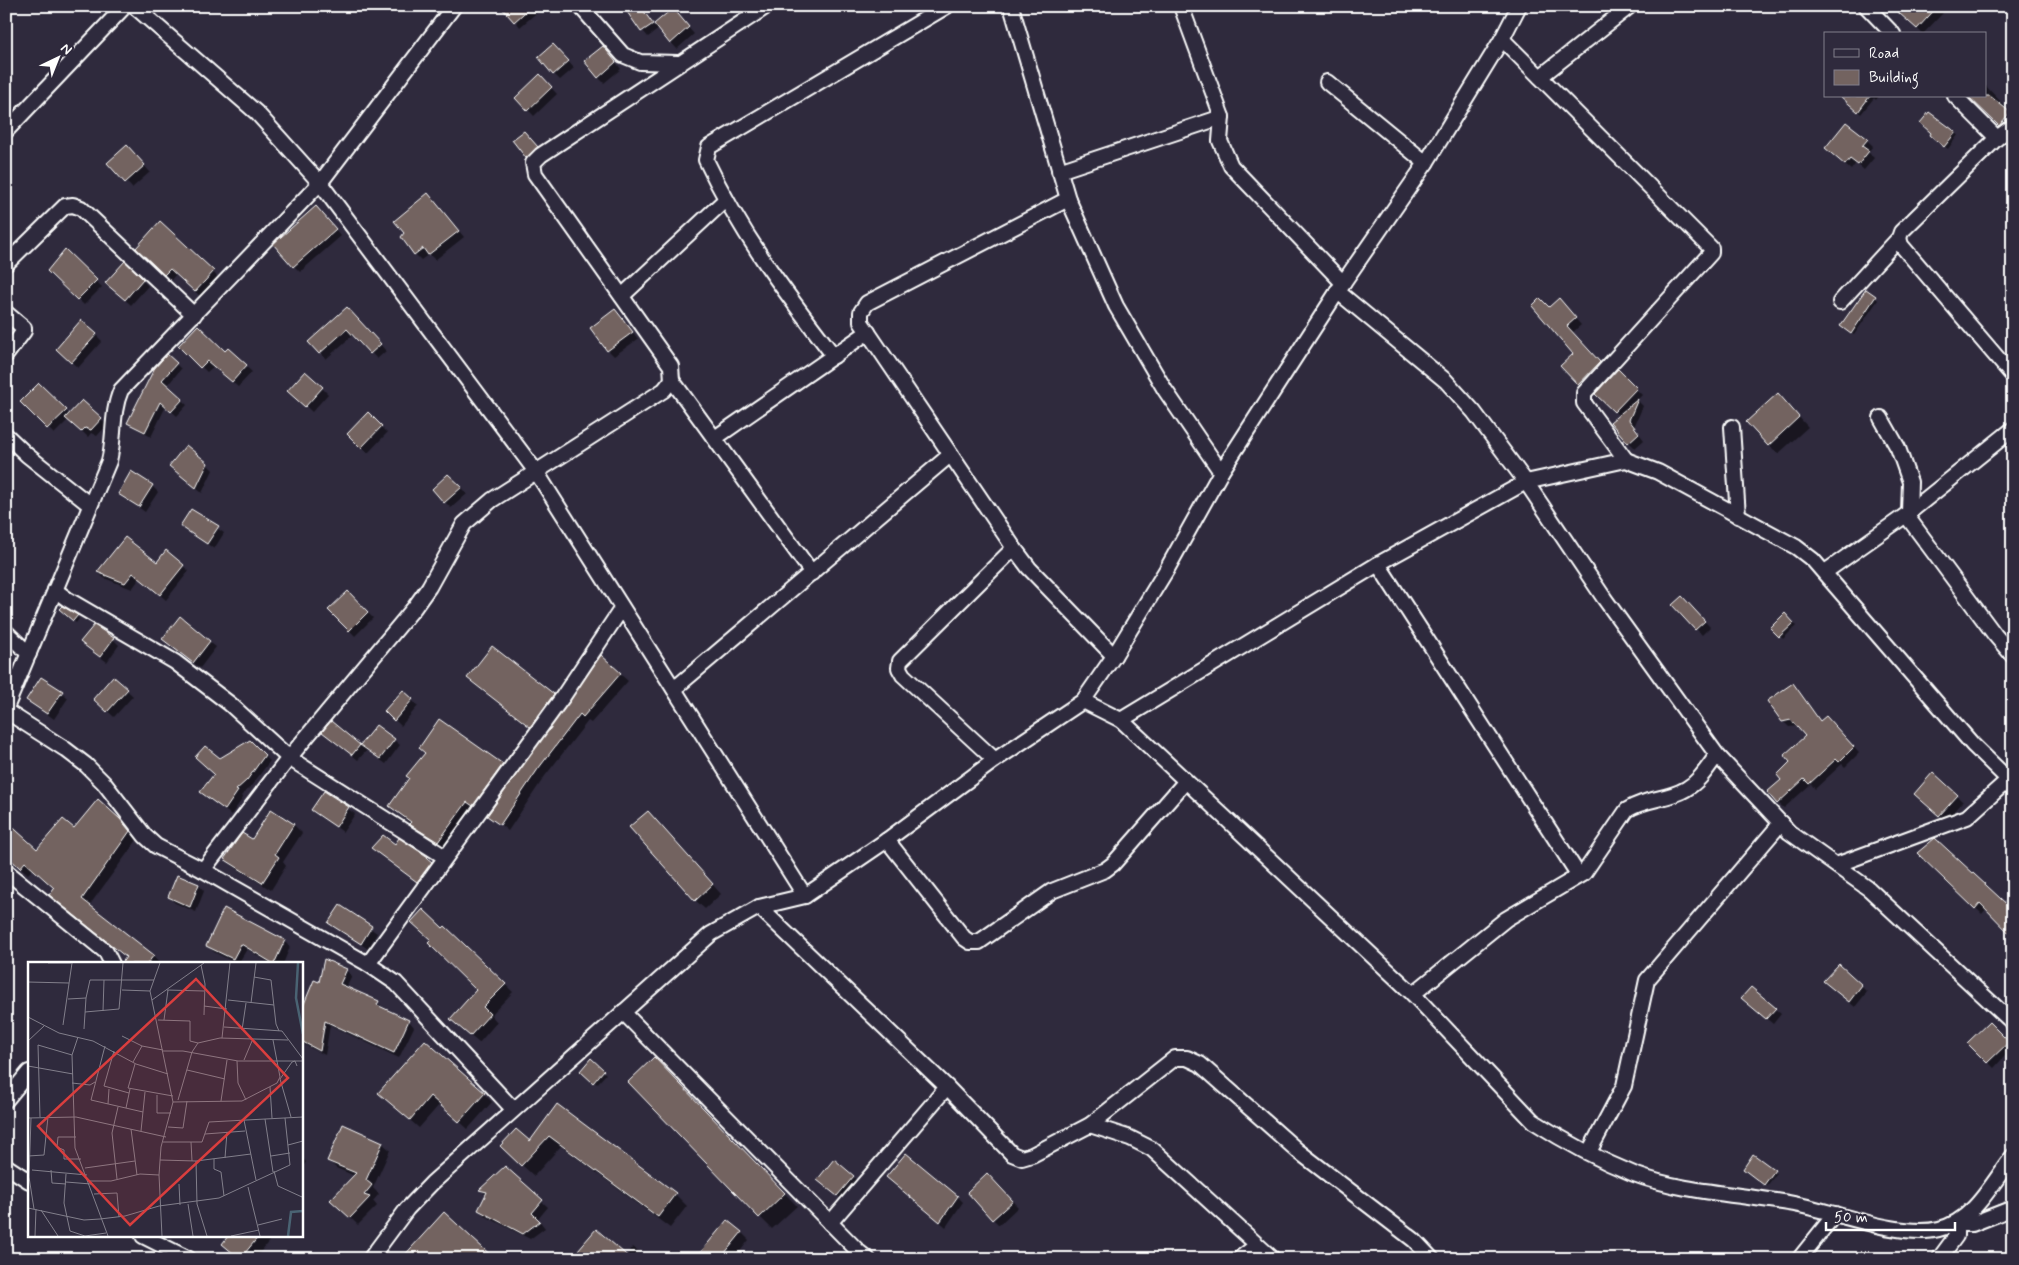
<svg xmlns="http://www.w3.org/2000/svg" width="2019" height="1265" font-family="Mynerve,sans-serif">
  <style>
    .shadow { fill: #0007 }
    .building { fill: #736360; stroke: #fff }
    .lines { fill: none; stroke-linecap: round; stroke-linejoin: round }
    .minor-casing { stroke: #fff; stroke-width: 18 }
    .minor { stroke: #2f2a3d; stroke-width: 14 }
    .inset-river { fill: none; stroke: #4a6373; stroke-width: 2.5 }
    .inset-road { fill: none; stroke: #827f8b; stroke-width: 1 }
    .view { fill: #da3e3e; fill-opacity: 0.15; stroke: #da3e3e; stroke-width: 2.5 }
    .inset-edge { fill: none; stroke: #fff; stroke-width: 2.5 }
  </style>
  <rect width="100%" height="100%" fill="#2f2a3d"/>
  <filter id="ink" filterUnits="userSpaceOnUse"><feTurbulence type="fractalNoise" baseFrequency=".02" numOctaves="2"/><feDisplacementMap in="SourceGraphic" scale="10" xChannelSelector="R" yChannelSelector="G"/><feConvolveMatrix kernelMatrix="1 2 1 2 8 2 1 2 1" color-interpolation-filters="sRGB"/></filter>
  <g filter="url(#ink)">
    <!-- shadow -->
    <g class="shadow">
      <path d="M505 6H538L541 9 520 27Z"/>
      <path d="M619 6H639L654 26 672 10 694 34 677 49 659 29 648 37 627 11 625 12Z"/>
      <path d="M1936 6 1943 13 1923 34 1901 14Z"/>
      <path d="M2013 12V26L2007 20Z"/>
      <path d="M559 51 574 68 560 80 554 74Z"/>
      <path d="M609 53 621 69 604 83 598 77Z"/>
      <path d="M540 76 557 94 534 116 517 98Z"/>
      <path d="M1985 85 2013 115V120L2005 130 1969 96H1985Z"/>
      <path d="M1842 96H1879L1876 100 1874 98 1861 114Z"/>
      <path d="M1929 114 1958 135 1948 149 1934 138Z"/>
      <path d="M530 138 543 153 533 162 527 157Z"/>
      <path d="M1867 140 1873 146 1868 152 1874 158 1864 170 1856 163 1851 170 1832 154Z"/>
      <path d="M133 153 150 172 132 188 109 163Z"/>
      <path d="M434 201 464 237 435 260 429 254 421 260 415 254Z"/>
      <path d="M322 214 341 236 300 272 294 266Z"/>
      <path d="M160 222 219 278 201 297 176 274 171 280 138 248Z"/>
      <path d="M65 251 102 287 84 305 49 271Z"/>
      <path d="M125 263 148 286 131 305 113 289Z"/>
      <path d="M1875 297 1878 300 1854 335 1844 328Z"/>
      <path d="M1564 306 1581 325 1572 333 1605 369 1585 390 1579 384 1575 354 1549 308Z"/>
      <path d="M353 314 386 351 377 359 354 334 326 359 310 342Z"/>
      <path d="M621 317 638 339 614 356 608 350Z"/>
      <path d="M6 327 20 339 6 357Z"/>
      <path d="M96 335 102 341 78 368 63 354Z"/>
      <path d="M180 346 225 353 228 350 252 372 238 387 214 366 207 372Z"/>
      <path d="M168 356 181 369 167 386 187 405 177 416 166 406 151 437 128 423Z"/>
      <path d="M1618 371 1642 395 1637 400 1643 406 1634 427 1644 440 1635 448 1629 442 1619 416 1597 394Z"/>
      <path d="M39 384 70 415 101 419 107 425 97 436 91 433 88 437 69 419 54 434 22 402Z"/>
      <path d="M322 388 328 394 312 412 295 396Z"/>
      <path d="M1787 404 1808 427 1778 454 1769 445Z"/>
      <path d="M368 414 387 433 368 453 348 434Z"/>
      <path d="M207 464 213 470 202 493 176 471Z"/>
      <path d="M448 475 467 494 451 508 433 490Z"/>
      <path d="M152 486 158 492 145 512 119 493Z"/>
      <path d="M192 511 224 533 214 549 182 525Z"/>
      <path d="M157 564 183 566 189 571 166 600 140 578 132 589 104 578 98 572Z"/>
      <path d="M348 593 373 618 355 636 330 610Z"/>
      <path d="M1682 597 1710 627 1702 635 1674 605Z"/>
      <path d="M60 609 77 616 79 619 76 623Z"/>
      <path d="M1785 615 1796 626 1783 639 1772 628Z"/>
      <path d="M180 618 216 647 200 668 170 645Z"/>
      <path d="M113 639 119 645 107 662 88 648Z"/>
      <path d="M601 657 628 681 591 723 588 721 545 776 508 831 489 815Z"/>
      <path d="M113 677 133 696 114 717 95 699Z"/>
      <path d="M469 678 553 695 563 704 540 735Z"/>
      <path d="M1793 684 1821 722 1826 718 1859 753 1845 767 1842 764 1815 789 1811 784 1784 808 1778 803 1782 781 1806 736 1798 726 1789 727 1783 721Z"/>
      <path d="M62 692 68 698 54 719 28 700Z"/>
      <path d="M403 692 418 706 401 726 392 717Z"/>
      <path d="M332 722 361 746 377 726 400 745 386 764 367 750 358 760 330 737Z"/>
      <path d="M250 742 270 761 252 785 241 796 243 798 231 815 202 792 215 774 219 759Z"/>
      <path d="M502 765 510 773 446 849 419 832 390 805Z"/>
      <path d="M325 793 355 814 343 832 313 810Z"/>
      <path d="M1957 796 1963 802 1946 821 1922 799Z"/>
      <path d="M120 820 137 840 89 906 153 956 160 964H123L127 958 58 902 55 888 33 869 28 874 6 855 38 851Z"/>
      <path d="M657 822 721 894 705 909 695 900Z"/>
      <path d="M294 825 302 833 283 862 286 866 271 890 233 866 225 858Z"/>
      <path d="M1934 840 1987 908 1982 914 1919 853Z"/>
      <path d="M395 846 427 858 433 863 424 887 373 848Z"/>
      <path d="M199 885 204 891 196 912 175 903 169 897Z"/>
      <path d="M340 907 377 933 368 949 330 923Z"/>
      <path d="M445 927 513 992 491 1015 497 1022 479 1043 460 1027 478 990 443 929Z"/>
      <path d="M284 941 290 947 283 964H271L247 949 238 964 214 952 208 946Z"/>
      <path d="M346 970 352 976 346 988 378 1002 383 1009 409 1021 414 1027 399 1058 330 1025 325 1055 301 1043V1020L320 984Z"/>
      <path d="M1861 986 1867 992 1855 1007 1831 987Z"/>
      <path d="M1749 1004 1775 1009 1781 1014 1773 1024Z"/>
      <path d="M1989 1024 2013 1047 1994 1068 1969 1043Z"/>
      <path d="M591 1060 606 1074 597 1084 582 1071Z"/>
      <path d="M667 1071 797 1206 772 1229 760 1217Z"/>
      <path d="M379 1093 484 1094 492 1102 468 1129 440 1104 419 1128Z"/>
      <path d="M557 1106 675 1194 687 1206 670 1228 561 1146 534 1176 513 1157 530 1143Z"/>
      <path d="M382 1143 390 1150 373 1188 379 1194 373 1201 377 1206 358 1225 332 1200 355 1176 336 1168 328 1160Z"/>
      <path d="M301 1157 306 1162 301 1170Z"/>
      <path d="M505 1168 548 1207 538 1219 545 1228 530 1239 485 1216 479 1210 487 1196 481 1190Z"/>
      <path d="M1774 1171 1776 1174 1767 1186 1747 1172Z"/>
      <path d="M853 1177 859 1182 844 1201 825 1186Z"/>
      <path d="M993 1181 1018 1207 999 1225 993 1219Z"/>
      <path d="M957 1196 963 1202 946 1227 925 1209Z"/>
      <path d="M741 1232 749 1240 734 1259H697Z"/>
      <path d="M230 1236H273L255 1259H240L232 1252 224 1244Z"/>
      <path d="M633 1247 648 1259H588L626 1256Z"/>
    </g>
    <!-- building -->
    <g class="building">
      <path d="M500 6H532L514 22Z"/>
      <path d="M623 6H640L653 24 641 32Z"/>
      <path d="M1891 6H1938L1917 29Z"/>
      <path d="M673 8 689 27 670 44 654 24Z"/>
      <path d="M553 44 569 61 553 75 538 57Z"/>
      <path d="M603 46 616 62 598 78 584 61Z"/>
      <path d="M540 74 552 87 527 111 515 98Z"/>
      <path d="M1840 96H1870L1858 112Z"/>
      <path d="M1968 96H1990L2010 112 1999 126Z"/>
      <path d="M1929 112 1956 132 1944 147 1930 135 1931 133 1920 123Z"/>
      <path d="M1846 122 1868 139 1862 146 1869 151 1858 165 1850 159 1845 165 1825 148Z"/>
      <path d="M524 131 538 147 526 158 512 140Z"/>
      <path d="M127 145 145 165 125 183 107 163Z"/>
      <path d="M428 193 459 231 428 255 423 248 414 255 401 237 404 233 394 221Z"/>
      <path d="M316 206 336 229 293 267 273 244Z"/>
      <path d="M160 221 214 271 195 292 170 269 164 275 136 248Z"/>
      <path d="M65 249 97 280 77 300 47 271Z"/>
      <path d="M125 261 143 279 125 300 105 283Z"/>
      <path d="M1866 289 1876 296 1851 334 1840 326Z"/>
      <path d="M1540 298 1549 307 1559 298 1576 318 1567 326 1600 362 1578 385 1560 366 1573 354 1532 306Z"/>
      <path d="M347 307 381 344 370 354 347 329 319 354 308 342Z"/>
      <path d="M615 309 633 332 607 351 590 328Z"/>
      <path d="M81 320 97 334 71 363 56 349Z"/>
      <path d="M198 325 225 351 228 348 247 365 232 382 207 361 200 368 178 346Z"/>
      <path d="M167 354 177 363 162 380 183 399 171 412 160 402 145 432 127 423 154 369Z"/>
      <path d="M1618 369 1637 388 1614 412 1595 394Z"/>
      <path d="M305 371 323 387 305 407 287 391Z"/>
      <path d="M39 383 67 410 47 429 20 402Z"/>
      <path d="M1778 393 1799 417 1768 446 1746 422Z"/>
      <path d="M1638 399 1629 420 1639 433 1628 443 1610 422Z"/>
      <path d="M82 400 102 418 91 430 85 428 81 432 65 418Z"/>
      <path d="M368 412 382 426 361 448 347 434Z"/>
      <path d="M186 445 208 463 196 488 169 466Z"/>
      <path d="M131 471 153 485 139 507 118 494Z"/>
      <path d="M448 474 462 487 444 503 432 489Z"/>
      <path d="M191 509 219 526 207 544 180 526Z"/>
      <path d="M125 537 157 562 166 550 184 565 160 595 133 573 125 583 97 572Z"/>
      <path d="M348 591 368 612 349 631 328 610Z"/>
      <path d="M1682 596 1705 621 1695 630 1672 605Z"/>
      <path d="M62 606 78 615 73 621 59 609Z"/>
      <path d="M1785 613 1794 623 1779 637 1770 628Z"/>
      <path d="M180 616 210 641 193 663 162 639Z"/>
      <path d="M94 625 114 638 100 657 80 642Z"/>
      <path d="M492 646 554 694 530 727 467 678Z"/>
      <path d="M601 655 621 673 583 717 580 714 538 769 500 825 487 816Z"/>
      <path d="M113 676 128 689 107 712 93 699Z"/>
      <path d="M41 677 63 691 47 714 26 700Z"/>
      <path d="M1793 683 1820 721 1826 716 1854 747 1839 762 1836 759 1809 784 1804 779 1777 804 1767 792 1781 780 1777 775 1790 762 1784 755 1805 736 1791 720 1782 722 1767 701Z"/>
      <path d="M403 690 413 699 394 721 384 711Z"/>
      <path d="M439 719 503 764 473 806 467 802 438 842 409 824 411 822 389 806 409 778 406 776 425 753 419 748Z"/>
      <path d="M331 721 360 745 352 755 322 732Z"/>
      <path d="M376 725 395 739 380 759 360 745Z"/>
      <path d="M250 740 265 755 247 780 236 790 238 791 225 810 200 792 214 774 195 757 205 746 220 758Z"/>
      <path d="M1933 772 1958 795 1939 816 1914 794Z"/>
      <path d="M324 791 349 807 336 827 311 810Z"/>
      <path d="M98 799 120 819 130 831 82 899 154 955 147 964H121L126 957 49 895 54 888 25 862 20 868 6 855V821L37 849 63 819 74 828Z"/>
      <path d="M271 809 294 824 275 854 279 857 262 883 224 859 242 833 252 839Z"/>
      <path d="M648 811 713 884 695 901 629 827Z"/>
      <path d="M383 835 395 844 399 838 428 857 427 858 432 862 417 882 371 848Z"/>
      <path d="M1935 838 2013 910V937L1980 903 1975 909 1917 853Z"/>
      <path d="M177 875 199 884 190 907 168 897Z"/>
      <path d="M340 905 372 926 361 944 328 923Z"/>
      <path d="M224 908 285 940 274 964 241 944 233 959 206 946Z"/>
      <path d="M423 909 443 928 445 926 506 984 483 1007 490 1014 470 1036 450 1019 476 990 428 943 431 940 411 922Z"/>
      <path d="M324 959 347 969 340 984 379 1001 377 1005 409 1020 394 1053 325 1021 320 1051 301 1041V1011L314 980 319 982Z"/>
      <path d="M1839 964 1862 985 1849 1002 1823 981Z"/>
      <path d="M1751 987 1776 1008 1766 1019 1741 998Z"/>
      <path d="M1989 1022 2009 1042 1987 1063 1967 1043Z"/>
      <path d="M425 1040 485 1093 459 1122 430 1096 410 1120 378 1093Z"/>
      <path d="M654 1057 785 1193 759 1218 628 1082Z"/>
      <path d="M591 1058 604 1070 593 1083 580 1071Z"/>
      <path d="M557 1104 676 1193 658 1217 549 1136 521 1166 500 1146 516 1129 530 1141Z"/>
      <path d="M343 1124 383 1142 366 1180 372 1185 364 1195 370 1197 350 1218 330 1200 356 1173 327 1161Z"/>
      <path d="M906 1153 958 1196 940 1222 886 1177Z"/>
      <path d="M1753 1154 1775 1170 1764 1185 1743 1169Z"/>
      <path d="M834 1159 854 1176 837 1196 817 1180Z"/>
      <path d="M505 1166 543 1200 532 1213 540 1221 523 1234 478 1210 487 1192 479 1190Z"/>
      <path d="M987 1173 1013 1201 992 1220 967 1192Z"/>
      <path d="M444 1212 472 1238 495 1259H401Z"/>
      <path d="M727 1220 742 1232 720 1259H695Z"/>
      <path d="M596 1229 631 1259H588L578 1250Z"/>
      <path d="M228 1236H259L240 1259 222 1244Z"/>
    </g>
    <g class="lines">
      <!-- minor casing -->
      <g class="minor-casing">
        <g id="minor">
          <path d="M134 6 257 113 320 183 537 473 805 896"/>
          <path d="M580 6 623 55 640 62 678 63"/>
          <path d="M767 6 541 155 533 163 535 174 671 366 672 380 812 573"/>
          <path d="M1011 6 1068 199 1116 306 1165 390 1221 472"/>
          <path d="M1866 6 1893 34"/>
          <path d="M1502 39 1711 248V253L1584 393V403L1626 460"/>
          <path d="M1540 77 1630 6"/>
          <path d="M1327 82 1426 163"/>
          <path d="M1955 96 1997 138"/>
          <path d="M1222 117 1220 141 1231 166 1343 283"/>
          <path d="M6 131 125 6"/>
          <path d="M1059 171 1222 117 1181 6"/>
          <path d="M1068 199 867 303 861 312V322L1014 548 1029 568 1114 656"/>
          <path d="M1899 238 1901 245 2013 376"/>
          <path d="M6 264 65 206 73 205 81 208 194 315"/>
          <path d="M1337 291 1446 381 1474 412 1526 482 1604 598 1717 755 1789 832 1869 889 2013 1023"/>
          <path d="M622 296 725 200"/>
          <path d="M1840 302 1899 238 1901 232 1997 138 2013 126"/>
          <path d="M6 313 24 328V331L6 355"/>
          <path d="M834 356C784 291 741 234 706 160L709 147 947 6"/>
          <path d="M1881 418 1898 448 1910 482 1909 512"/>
          <path d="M1732 427 1738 516"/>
          <path d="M6 435 27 455 90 505"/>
          <path d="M715 438 868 332"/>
          <path d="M1906 515 1995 635 2013 656"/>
          <path d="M1378 564 1576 871 1580 874"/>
          <path d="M1825 572 1906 515 2013 429"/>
          <path d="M55 590 67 599 175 662 230 704 289 758 445 857"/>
          <path d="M6 632 29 654"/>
          <path d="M674 689 950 455"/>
          <path d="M1083 701 1121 720 1413 994 1533 1121C1564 1141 1599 1160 1634 1174 1684 1193 1742 1194 1794 1204 1834 1211 1901 1239 1939 1229 1974 1221 1992 1183 2013 1156"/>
          <path d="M6 708 109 461C115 438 111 413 121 390L320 183 454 6"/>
          <path d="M6 711 65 749 86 765 104 783 145 836 156 846 203 870 368 964 396 983 513 1109"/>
          <path d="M1121 720 1378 564 1526 482 1626 460 1658 472 1796 547 1813 560 1973 745 2013 784"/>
          <path d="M995 760 903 675 899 668 900 661 1014 548"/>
          <path d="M887 840 964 938 970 942H979L1052 891 1105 870 1113 864 1186 781"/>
          <path d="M1836 865 1967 817 2008 780"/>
          <path d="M203 870 289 758 414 608 429 587 464 524 492 500 664 390 672 380"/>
          <path d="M6 871 106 952 112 964"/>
          <path d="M759 907 947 1087 1012 1154 1022 1158 1032 1155 1090 1125 1175 1058H1187L1200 1064 1298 1151 1414 1240 1432 1259"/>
          <path d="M368 964 562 698 622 608"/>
          <path d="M1413 994 1506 919 1584 873 1627 810C1645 798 1668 800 1686 789 1700 781 1708 767 1717 755"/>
          <path d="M623 1012 859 1252 868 1259"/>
          <path d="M6 1100 29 1072"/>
          <path d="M1090 1125 1130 1138 1152 1149 1273 1259"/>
          <path d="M1589 1152 1624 1086 1647 980 1781 823"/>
          <path d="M6 1166 29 1181"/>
          <path d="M830 1223 947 1087"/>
          <path d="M143 1236 189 1259"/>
          <path d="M370 1259 407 1209 432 1183 711 934 759 907 805 896 887 840 995 760 1083 701 1114 656 1167 569 1221 472 1343 283 1426 163 1502 39 1519 6"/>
          <path d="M1239 1259 1257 1245"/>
          <path d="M1799 1259 1835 1214"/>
          <path d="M1939 1259 1956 1236V1224H1972L2013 1208"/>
        </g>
      </g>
      <!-- minor -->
      <use href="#minor" class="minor"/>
    </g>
  </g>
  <!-- overview -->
  <g transform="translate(28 962)">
    <rect width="275" height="275" fill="#2f2a3d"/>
    <path class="inset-river" d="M270 1 268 36 275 72M260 274 263 250 275 249"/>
    <path class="inset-road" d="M20 1H43M132 1 122 29 145 140 133 185 131 213 134 274M173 3 177 22 176 53M226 15 243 18 248 62 251 69M0 20 41 21M94 28 122 29M139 28 176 29M40 37 58 36 62 18H126M124 38 176 1M200 38 246 43M223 41 228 1M176 44 199 47M75 49 76 18M57 50 91 47 95 1M0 55 31 71 65 79 108 102 140 112M130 58 162 59V79L170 81M136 58 140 28M35 63 44 1M196 65 254 69 275 97M56 67 58 36M214 68 218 41M94 74 114 84 105 100M50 75 44 93 47 186 80 274M194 76 202 1M0 79 16 64M77 84 63 138 115 150M114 84 135 88M86 89 76 124 101 131M135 89H155L210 99H275M216 98 224 79M209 99 210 121 218 138M107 102 100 126 145 134M0 104 45 112M159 108 197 117M44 121 62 123 67 120M242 125 244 156M129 133V151H143M150 138 164 90 170 81 192 76 260 78M193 139 199 98M145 140 214 139 249 121 252 115 245 78M80 142 81 127M98 146 102 127M12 155 10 83 44 93M263 155 252 117 264 100 267 99 269 104M0 156 48 155 138 175M3 156 1 215 6 247M237 157 245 210M216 158 228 218M140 165 155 166 159 139M103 167 109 213M113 169 117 130M177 172 217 169M48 175H30L29 185 36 188V197H53M135 180H174L181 160 275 155M163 180 164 199M260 183 275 179M0 194 16 193 20 155M243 194 262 191M197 196 199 170M186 197V207L193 210 196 234M132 198 168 199 223 192M168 199 169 242 179 274M57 206 107 199M4 208 59 213M23 208 24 221 38 222M246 209 250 224 274 235M38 212 36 241 42 269 57 274 78 271M89 217 84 171 90 145M62 219H83L112 212 131 213M38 220 63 222M151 222 152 243M220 225 232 274M66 232 89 231 91 255M160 242 165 274M0 246 56 258 72 257 97 254 131 244 191 236 262 203 257 156M13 248 30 274M230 263 254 257M7 274 8 247M203 274 231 268"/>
    <path class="view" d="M168 17 260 116 102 263 10 164Z"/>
    <rect width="275" height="275" class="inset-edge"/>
  </g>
  <!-- margin -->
  <rect width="2019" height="1265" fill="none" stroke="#2f2a3d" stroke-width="25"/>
  <rect x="12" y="12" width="1994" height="1240" fill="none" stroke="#fff" stroke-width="2" filter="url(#ink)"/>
  <!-- legend -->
  <rect x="1824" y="32" width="162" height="65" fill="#2f2a3d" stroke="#827f8b"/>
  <rect x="1834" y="49" width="25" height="8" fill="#2f2a3d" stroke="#827f8b"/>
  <text x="1869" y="58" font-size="15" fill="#ffffff">Road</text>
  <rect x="1834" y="70" width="25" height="15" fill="#736360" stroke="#827f8b"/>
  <text x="1869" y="82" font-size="15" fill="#ffffff">Building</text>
  <!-- north arrow -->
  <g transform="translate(58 58) rotate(43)" stroke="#2f2a3d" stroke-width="4" paint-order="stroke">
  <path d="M0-4L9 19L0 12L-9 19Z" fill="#ffffff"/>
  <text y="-8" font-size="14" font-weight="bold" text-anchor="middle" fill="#ffffff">N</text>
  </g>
  <!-- scale -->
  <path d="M1826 1222v8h129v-8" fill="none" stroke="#ffffff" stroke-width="2.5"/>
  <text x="1834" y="1222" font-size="15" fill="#ffffff" stroke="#2f2a3d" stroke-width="4" paint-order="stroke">50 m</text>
</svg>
